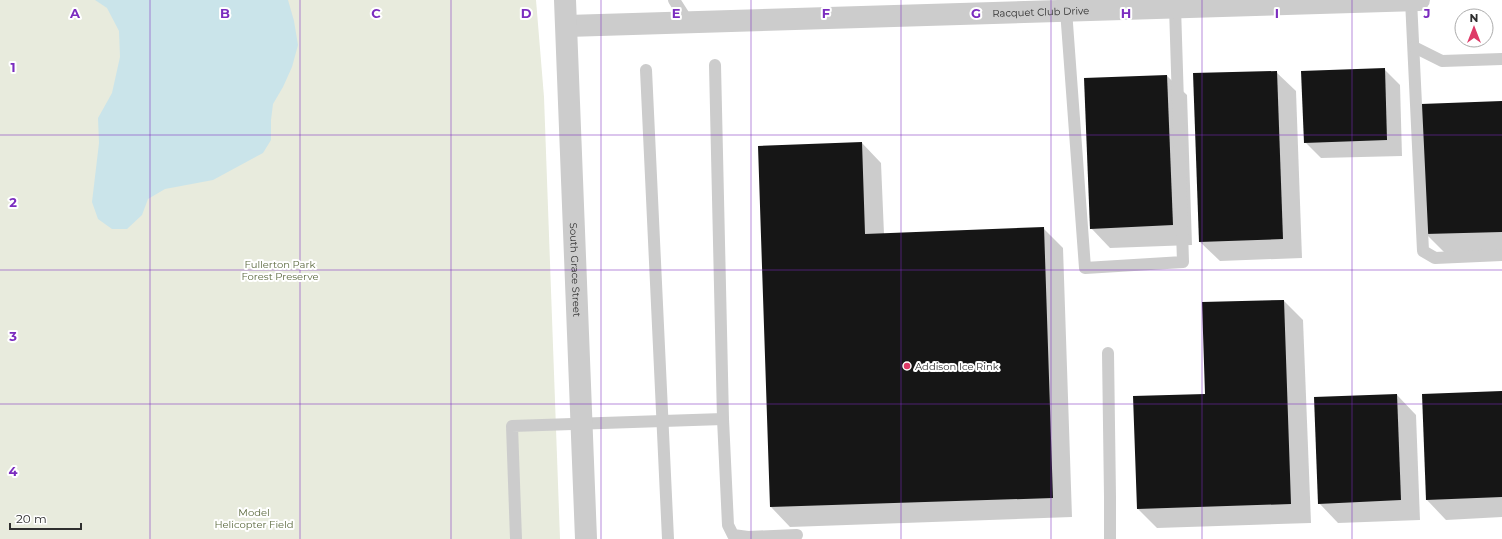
<svg xmlns="http://www.w3.org/2000/svg" width="1502" height="539" font-family="Montserrat,sans-serif">
  <style>
    .green { fill: #e8ebdd }
    .water { fill: #cae4ea }
    .shadow { fill: #0003 }
    .building { fill: #161616 }
    .lines { fill: none; stroke-linecap: round; stroke-linejoin: round }
    .service { stroke: #ccc; stroke-width: 12 }
    .minor { stroke: #ccc; stroke-width: 22 }
    .tertiary { stroke: #ccc; stroke-width: 22 }
    .grid { fill: none; stroke: #7b2cbf; stroke-width: 1; stroke-opacity: 0.55 }
    .poi-dot { fill: #de3967; stroke: #fff; stroke-width: 1.5 }
    .labels { text-anchor: middle; dominant-baseline: central; stroke-width: 4; stroke-linejoin: round; paint-order: stroke }
    .street-label { font-size: 10px; fill: #2f2f2f; stroke: #fff }
    .park-label { font-size: 10px; fill: #5b693e; stroke: #fff }
    .poi-label { font-size: 10px; fill: #2f2f2f; stroke: #fff; text-anchor: start }
    .grid-label { font-size: 13px; text-anchor: middle; font-weight: bold; fill: #7b2cbf; stroke: #fff; stroke-width: 4; stroke-linejoin: round; paint-order: stroke }
  </style>
  <rect width="100%" height="100%" fill="#fff"/>
  <!-- green -->
  <path class="green" d="M0 0H536L544 97 560 539H0Z"/>
  <!-- water -->
  <path class="water" d="M95 0H288L294 21 298 45 292 67 283 87 273 104 271 120V140L263 153 213 180 165 189 148 199 142 215 127 229H112L98 219 92 202 99 143 98 118 112 93 120 57 119 31 107 8Z"/>
  <!-- shadow -->
  <g class="shadow">
    <path d="M1384 69 1400 85 1402 156 1321 158 1305 142Z"/>
    <path d="M1276 72 1296 91 1302 258 1220 261 1200 242Z"/>
    <path d="M1167 76 1187 95 1192 245 1110 248 1091 228 1085 79Z"/>
    <path d="M1502 102V252L1446 254 1426 234Z"/>
    <path d="M862 143 881 163 884 234 1043 228 1063 248 1072 517 790 527 771 507 759 147Z"/>
    <path d="M1284 301 1303 320 1311 523 1157 528 1138 509Z"/>
    <path d="M1502 392V517L1446 520 1427 500Z"/>
    <path d="M1397 395 1416 415 1420 520 1338 523 1319 503Z"/>
  </g>
  <!-- building -->
  <g class="building">
    <path d="M1385 68 1387 140 1304 143 1301 71Z"/>
    <path d="M1277 71 1283 239 1199 242 1193 73Z"/>
    <path d="M1167 75 1173 225 1090 229 1084 78Z"/>
    <path d="M1502 101V232L1425 234 1421 104Z"/>
    <path d="M862 142 865 234 1044 227 1053 498 770 507 758 146Z"/>
    <path d="M1284 300 1291 504 1137 509 1133 396 1205 394 1202 302Z"/>
    <path d="M1502 391V497L1426 500 1422 394Z"/>
    <path d="M1397 394 1401 500 1318 504 1314 397Z"/>
  </g>
  <g class="lines">
    <!-- service -->
    <g class="service">
      <path d="M674 0 688 22"/>
      <path d="M1411 0 1423 251 1435 258 1502 255"/>
      <path d="M1066 10 1085 268 1183 262 1175 7"/>
      <path d="M1414 47 1442 61 1502 59"/>
      <path d="M646 70 668 539"/>
      <path d="M1108 353 1110 497V539"/>
      <path d="M723 419 728 525 733 535 748 537 797 535"/>
      <path d="M516 539 512 426 723 419 715 65"/>
    </g>
    <!-- minor -->
    <path class="minor" id="s1" d="M567 26 1419 0"/>
    <!-- tertiary -->
    <path class="tertiary" id="s2" d="M565 0 586 539"/>
  </g>
  <!-- grid -->
  <path class="grid" d="M150 0V539M300 0V539M451 0V539M601 0V539M751 0V539M901 0V539M1051 0V539M1202 0V539M1352 0V539M0 135H1502M0 270H1502M0 404H1502"/>
  <!-- markers -->
  <circle class="poi-dot" cx="907" cy="366" r="4"/>
  <g class="labels">
    <!-- street labels -->
    <g class="street-label">
      <text stroke="none"><textPath href="#s1" startOffset="474">Racquet Club Drive</textPath></text>
      <text stroke="none"><textPath href="#s2" startOffset="270">South Grace Street</textPath></text>
    </g>
    <!-- park labels -->
    <g class="park-label">
      <text x="280" y="264">Fullerton Park<tspan x="280" dy="12">Forest Preserve</tspan></text>
      <text x="254" y="512">Model<tspan x="254" dy="12">Helicopter Field</tspan></text>
    </g>
    <!-- poi labels -->
    <g class="poi-label">
      <text x="915" y="366">Addison Ice Rink</text>
    </g>
  </g>
  <g class="grid-label">
    <text x="75" y="18">A</text>
    <text x="225" y="18">B</text>
    <text x="376" y="18">C</text>
    <text x="526" y="18">D</text>
    <text x="676" y="18">E</text>
    <text x="826" y="18">F</text>
    <text x="976" y="18">G</text>
    <text x="1126" y="18">H</text>
    <text x="1277" y="18">I</text>
    <text x="1427" y="18">J</text>
    <text x="13" y="72">1</text>
    <text x="13" y="207">2</text>
    <text x="13" y="341">3</text>
    <text x="13" y="476">4</text>
  </g>
  <!-- north arrow -->
  <g transform="translate(1474 28)"><circle r="19" fill="#ffffff" stroke="#acacac"/>
  <path d="M0-3L7 15L0 10L-7 15Z" fill="#de3967"/>
  <text y="-6" font-size="11" font-weight="bold" text-anchor="middle" fill="#2f2f2f">N</text>
  </g>
  <!-- scale -->
  <path d="M10 523v6h71v-6" fill="none" stroke="#2f2f2f" stroke-width="2"/>
  <text x="16" y="523" font-size="12" fill="#2f2f2f" stroke="#ffffff" stroke-width="3" paint-order="stroke">20 m</text>
</svg>
